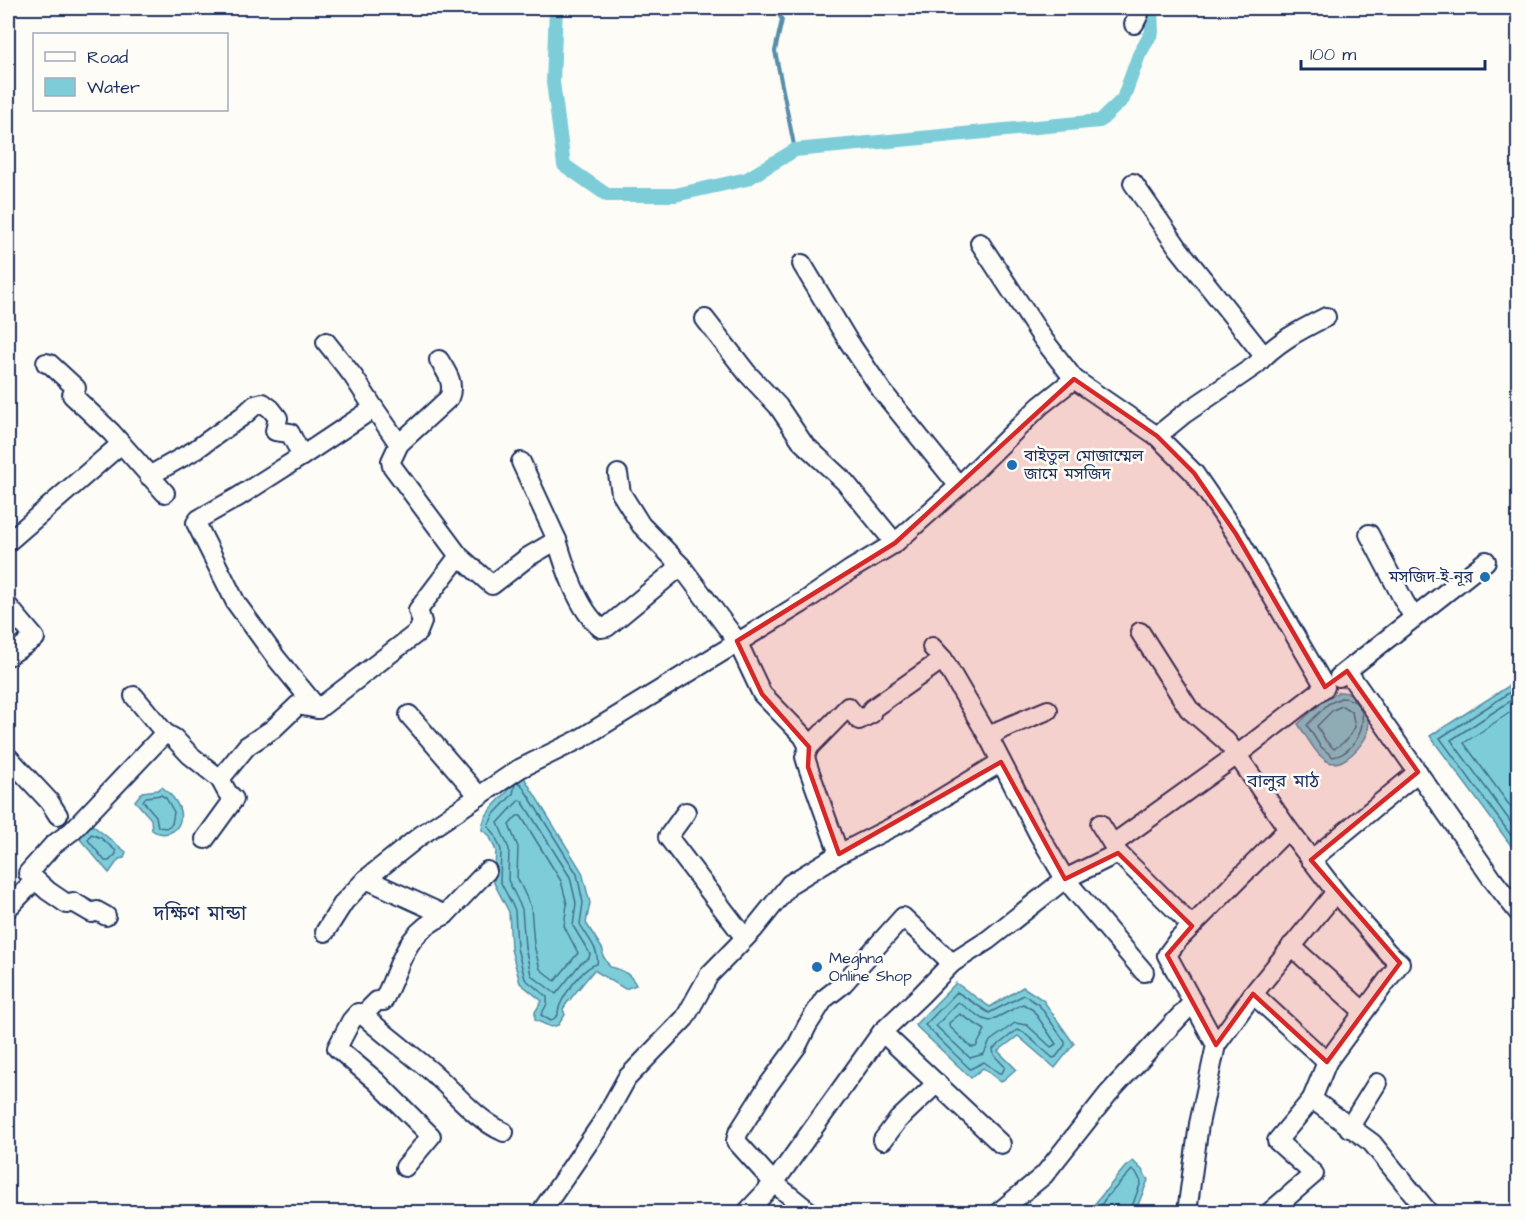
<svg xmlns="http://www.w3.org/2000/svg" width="1526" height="1220" font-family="'Architects Daughter','Noto Sans Bengali',sans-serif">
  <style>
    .water { fill: #7dcdd8; stroke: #568ea7; stroke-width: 1.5 }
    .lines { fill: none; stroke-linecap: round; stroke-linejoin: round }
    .shore { stroke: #426e8f; stroke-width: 1.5 }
    .stream { stroke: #568ea7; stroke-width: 4 }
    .canal { stroke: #7dcdd8; stroke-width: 14 }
    .minor-casing { stroke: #1b2f5e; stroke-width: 22 }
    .minor { stroke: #fdfcf7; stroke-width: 18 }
    .marked { fill: #d62828; fill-opacity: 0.2; stroke: #d62828; stroke-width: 4.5; stroke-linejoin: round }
    .poi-dot { fill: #1f6fb2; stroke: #fdfcf7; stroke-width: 2 }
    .labels { text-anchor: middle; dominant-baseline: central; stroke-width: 5; stroke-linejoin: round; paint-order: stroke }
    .poi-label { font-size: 16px; fill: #1b2f5e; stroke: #fdfcf7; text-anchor: start }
    .neighbourhood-label { font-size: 18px; fill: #1b2f5e; stroke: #fdfcf7 }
    .quarter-label { font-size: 20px; fill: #1b2f5e; stroke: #fdfcf7 }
  </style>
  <rect width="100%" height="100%" fill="#fdfcf7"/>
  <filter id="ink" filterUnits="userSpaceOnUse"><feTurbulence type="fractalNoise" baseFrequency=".0167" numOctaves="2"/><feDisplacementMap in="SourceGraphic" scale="12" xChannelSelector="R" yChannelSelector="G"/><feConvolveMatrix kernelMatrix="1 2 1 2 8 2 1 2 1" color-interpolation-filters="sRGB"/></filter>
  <g filter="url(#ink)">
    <!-- water -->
    <g class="water">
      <path d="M1518 680V855L1430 736Z"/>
      <path d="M1339 692C1350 692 1357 695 1362 705 1367 713 1370 721 1368 731 1365 744 1342 770 1327 761 1314 753 1306 735 1298 724L1325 699Z"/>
      <path d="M517 774 525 779 582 872 590 903 586 923 603 950V956L610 967C621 969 631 974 636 985L625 989 594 970 567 1003 563 1009 565 1015 558 1025 551 1027 535 1020V1012L542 1001 520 983 511 949 509 912 494 883 496 851 489 835 482 830C482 815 497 802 508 791V787Z"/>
      <path d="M162 787C169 792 178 802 180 811 184 829 166 840 152 830L151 819 135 801 142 792 158 790Z"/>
      <path d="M91 824 126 852 124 858 119 859 109 873 79 838Z"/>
      <path d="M956 983 990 1007 1023 987 1043 1000 1074 1044 1055 1068 1018 1036 998 1051 1016 1069 1001 1082 983 1068 971 1078 915 1025Z"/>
      <path d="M1133 1161 1142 1170 1148 1180 1135 1212H1088L1125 1167Z"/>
    </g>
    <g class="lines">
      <!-- shore -->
      <g class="shore">
        <path d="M1518 687 1440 738 1518 845"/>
        <path d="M1518 696 1451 740 1518 832"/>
        <path d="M1341 698C1377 698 1363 752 1333 757L1320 746 1307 725 1328 704Z"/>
        <path d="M1342 706 1352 712 1355 727 1347 740 1334 749 1326 741 1317 726 1333 710Z"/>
        <path d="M1518 707 1464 743 1518 817"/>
        <path d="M515 784 513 794 494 814 488 826 494 833 501 850 500 881 515 910 517 948 525 979 547 997V1004L541 1015 551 1021 558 1015C557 1001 584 966 597 964 600 950 587 937 580 924L583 903 577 874 521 784 518 783"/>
        <path d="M161 795 166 798 174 812 172 824 166 828 158 827 156 816 143 801 146 797Z"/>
        <path d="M519 800 522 801 570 877 576 903 573 926 590 954 589 958 580 964 556 994 531 975 525 947 522 909 508 880 509 849 498 823Z"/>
        <path d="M517 816H521L561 881 567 904 564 926 578 953 555 981 540 969 534 945 531 907 517 877 518 847 509 825Z"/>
        <path d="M91 834 101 838 116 851V854L109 861H105L88 840Z"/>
        <path d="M957 992 989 1013 1024 995 1039 1005 1065 1042V1045L1056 1057 1053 1058 1023 1032 1017 1030 993 1049 994 1055 1005 1067 1002 1073H999L984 1062 970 1069 925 1025Z"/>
        <path d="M958 1002 983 1019 990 1021 1023 1004 1033 1010 1056 1044 1051 1047 1027 1025 1015 1023 990 1041 984 1054 970 1058 936 1026Z"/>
        <path d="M960 1014 985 1030 976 1047H971L949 1026V1023Z"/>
        <path d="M1097 1212 1105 1199 1132 1170 1137 1174 1141 1182 1130 1212"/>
      </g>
      <!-- stream -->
      <path class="stream" d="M776 8 782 20 775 51 795 150"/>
      <!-- canal -->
      <path class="canal" d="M556 8 553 82 564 165 607 195H675L747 179 795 150 1100 121 1123 99 1139 55 1152 32 1151 8"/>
      <!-- minor casing -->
      <g class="minor-casing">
        <g id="minor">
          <path d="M1134 24 1139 14V8"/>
          <path d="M1133 183 1179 249 1264 356"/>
          <path d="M980 243 1043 339 1074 379"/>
          <path d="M802 264 847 339 882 391 959 486"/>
          <path d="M705 319 747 373 778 406 803 443 845 482 895 543"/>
          <path d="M439 360C447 373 455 383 449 398L399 444 391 461 392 466 459 556"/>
          <path d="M46 363 50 364 76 388 72 395 111 432 165 493"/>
          <path d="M374 408 399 444"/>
          <path d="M1157 436 1184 414 1256 365C1275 343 1300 330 1326 317"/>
          <path d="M302 456 374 408 353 376 326 342"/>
          <path d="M521 462 557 540"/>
          <path d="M618 474 621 493 641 525 681 566"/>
          <path d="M149 476 195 450 244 415 255 405 263 403 271 409 278 418 275 431 290 433 302 456 238 497 199 519 196 523 236 603 277 659 318 709"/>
          <path d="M1369 534 1404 601 1414 618"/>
          <path d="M8 542 121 444"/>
          <path d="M8 606 35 638 8 656"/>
          <path d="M932 647 943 659 989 738 1039 835 1065 879 1144 972"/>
          <path d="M1347 671 1493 880 1518 912"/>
          <path d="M1339 677 1486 561"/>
          <path d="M134 696 165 733"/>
          <path d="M409 715 479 796"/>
          <path d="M989 738 1000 730 1048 710"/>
          <path d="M8 757 49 801 58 815"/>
          <path d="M686 812 668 837 745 938"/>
          <path d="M1100 824 1118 853 1192 926"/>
          <path d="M1288 829 1336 892 1388 953 1400 963 1327 1062"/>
          <path d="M205 839 234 799 227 792 220 779"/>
          <path d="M1113 844 1237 755 1226 741 1189 709 1140 632"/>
          <path d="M839 854 906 820 1001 762"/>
          <path d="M1311 860 1418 772"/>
          <path d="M487 871 445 915 366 879 420 836 519 769 580 739 802 603 850 570 895 543 959 486 1040 406 1074 379 1157 436 1194 473 1236 534 1325 687 1237 755 1288 829 1178 940 1167 955 1216 1045 1199 1124 1187 1212"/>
          <path d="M8 908 35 880"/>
          <path d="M445 915C402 934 402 965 383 1001H377L363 1015C385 1035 410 1053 432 1072 456 1093 475 1119 504 1132"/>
          <path d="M106 916 97 911 92 913 73 902 67 904 48 891 28 873 53 845 72 831 165 733 174 738 190 755 220 779 247 746 273 729 298 705 318 709 418 632 422 622 418 610 459 556 492 585 528 557 557 540C565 567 578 610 601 628L607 627 681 566 737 641 762 694 803 736 809 747 848 707 859 720 871 714 872 709 943 659"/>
          <path d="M325 932 344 902 366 879"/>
          <path d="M1291 946 1363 1011"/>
          <path d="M1253 994 1336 892"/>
          <path d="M364 1014 358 1013 351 1021 337 1048 376 1081 431 1136 405 1167"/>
          <path d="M882 1032 1001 1144"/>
          <path d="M1216 1045 1253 994 1327 1062 1312 1099 1372 1143 1428 1212"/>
          <path d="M1349 1128 1377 1083"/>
          <path d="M883 1140 898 1120 937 1083"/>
          <path d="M541 1212 602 1123 627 1078 685 1018 709 975 753 930 790 884 839 854 808 767 805 757 809 747"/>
          <path d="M747 1212 774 1183 882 1032 921 995 952 963 988 940 1065 879 1118 853"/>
          <path d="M810 1212 774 1183 736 1141 738 1133 767 1087 797 1046 807 1026 824 999 842 985 903 917 952 963"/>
          <path d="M999 1212 1044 1175 1108 1094 1193 1002"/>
          <path d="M1270 1212 1314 1174 1277 1141 1312 1099"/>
        </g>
      </g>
      <!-- minor -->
      <use href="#minor" class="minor"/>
    </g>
  </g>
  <!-- marked area -->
  <path class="marked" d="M1074 379 1157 436 1194 473 1236 534 1325 687 1347 671 1418 772 1311 860 1400 963 1327 1062 1253 994 1216 1045 1167 955 1192 926 1118 853 1065 879 1001 762 839 854 808 767 809 747 762 694 737 641 895 543Z"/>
  <!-- markers -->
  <g class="poi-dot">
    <circle cx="1012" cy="465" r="6"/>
    <circle cx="1485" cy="577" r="6"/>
    <circle cx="817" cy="967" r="6"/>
  </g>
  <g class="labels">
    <!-- poi labels -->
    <g class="poi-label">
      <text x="1024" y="456">বাইতুল মোজাম্মেল<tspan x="1024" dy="18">জামে মসজিদ</tspan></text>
      <text x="1473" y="577" text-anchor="end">মসজিদ-ই-নূর</text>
      <text x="829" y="958">Meghna<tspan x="829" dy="18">Online Shop</tspan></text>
    </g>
    <!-- neighbourhood labels -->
    <g class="neighbourhood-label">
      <text x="1283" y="781">বালুর মাঠ</text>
    </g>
    <!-- quarter labels -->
    <g class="quarter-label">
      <text x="200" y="914">দক্ষিণ মান্ডা</text>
    </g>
  </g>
  <!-- margin -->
  <rect width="1526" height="1220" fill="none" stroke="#fdfcf7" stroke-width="30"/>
  <rect x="15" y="15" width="1496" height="1190" fill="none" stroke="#1b2f5e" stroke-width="2" filter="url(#ink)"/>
  <!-- legend -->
  <rect x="33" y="33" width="195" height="78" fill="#fdfcf7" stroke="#a3aaba" stroke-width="1.5"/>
  <rect x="45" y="52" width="30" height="9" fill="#fdfcf7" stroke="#a3aaba" stroke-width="1.5"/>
  <text x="87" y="63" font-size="18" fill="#1b2f5e">Road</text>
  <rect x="45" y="78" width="30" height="18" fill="#7dcdd8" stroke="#a3aaba" stroke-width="1.5"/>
  <text x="87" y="93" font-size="18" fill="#1b2f5e">Water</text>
  <!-- scale -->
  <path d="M1301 60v9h184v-9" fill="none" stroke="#1b2f5e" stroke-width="3"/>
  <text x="1310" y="60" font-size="18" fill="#1b2f5e" stroke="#fdfcf7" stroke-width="4.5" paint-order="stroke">100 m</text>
</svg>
